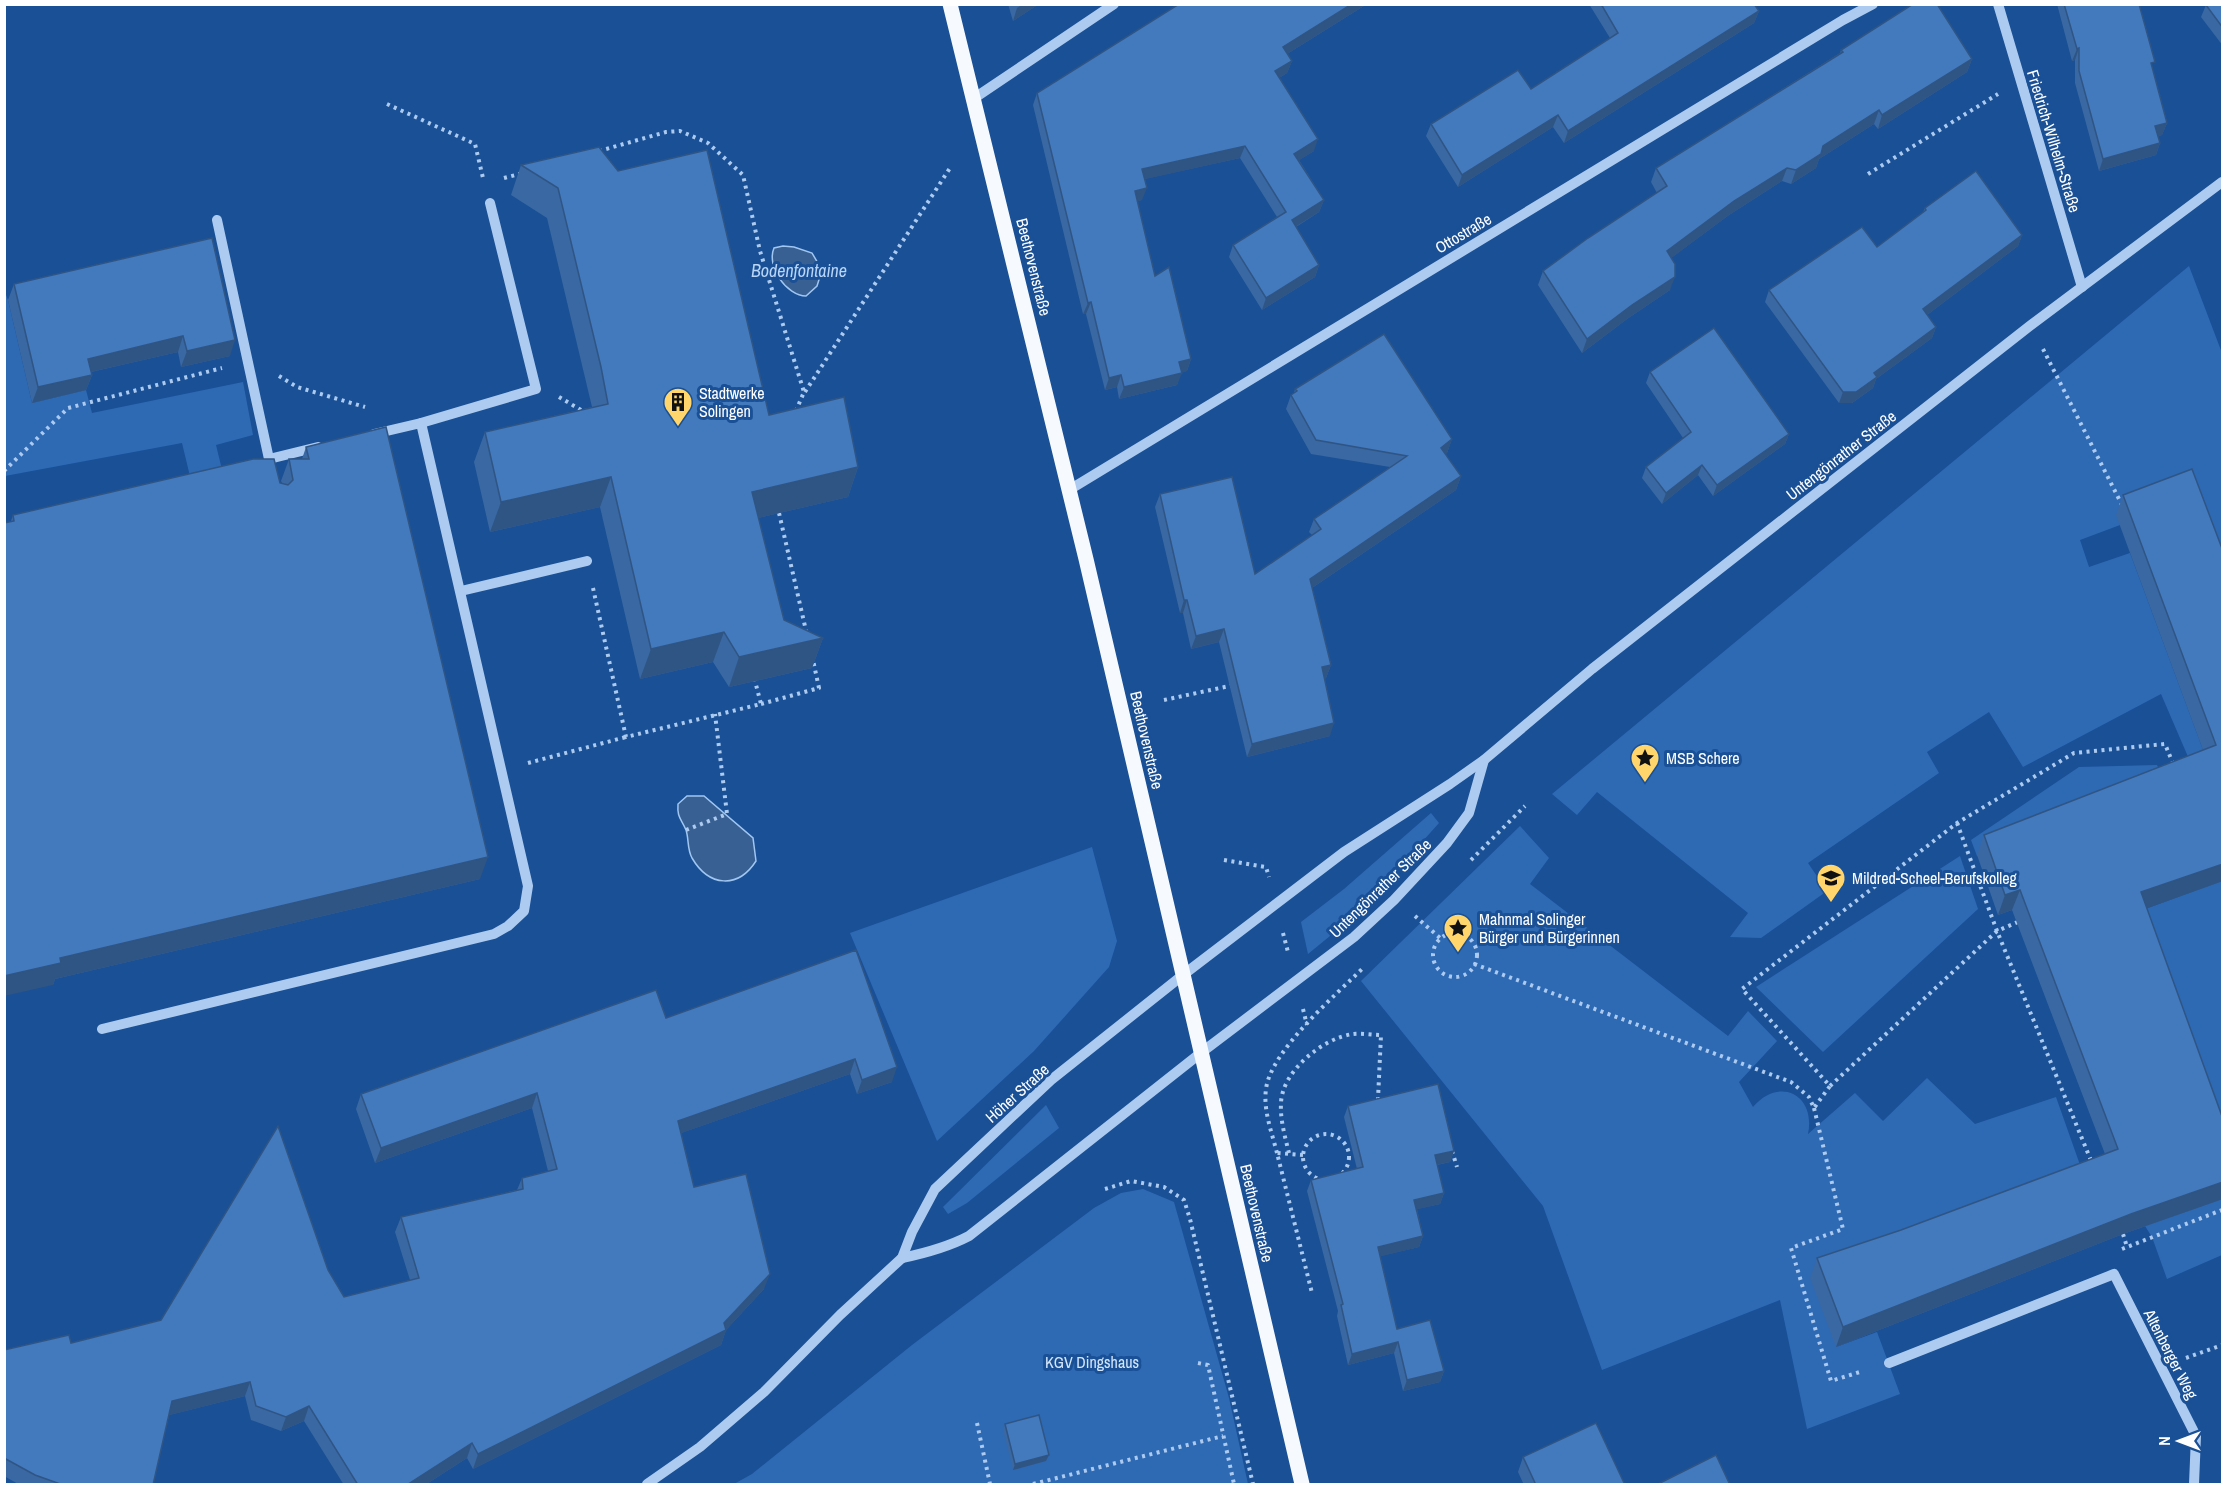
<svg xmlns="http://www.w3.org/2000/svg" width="2227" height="1489" font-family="'Archivo Narrow',sans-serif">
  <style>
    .green { fill: #2e6ab4 }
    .water { fill: #396093; stroke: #a0c6f2; stroke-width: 1.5 }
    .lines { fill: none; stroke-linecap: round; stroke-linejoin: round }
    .path { stroke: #adcbf0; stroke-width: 4; stroke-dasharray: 3 4.5; stroke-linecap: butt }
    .minor { stroke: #adcbf0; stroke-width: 10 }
    .major { stroke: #f6faff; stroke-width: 15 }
    .wall { fill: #3a68a3 }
    .shaded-wall { fill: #2f5584 }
    .building { fill: #4379bd; stroke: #2f5584; stroke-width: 1.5 }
    .labels { text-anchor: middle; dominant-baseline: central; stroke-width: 6; stroke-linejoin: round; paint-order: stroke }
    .street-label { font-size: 16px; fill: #fff; stroke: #1a5096 }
    .poi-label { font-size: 16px; fill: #fff; stroke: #1a5096; text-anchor: start }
    .park-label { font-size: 16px; fill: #d4e6fb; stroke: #1a5096 }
    .water-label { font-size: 18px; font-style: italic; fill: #b9d5f7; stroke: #1a5096 }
  </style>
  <rect width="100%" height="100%" fill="#1a5096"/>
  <!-- green -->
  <g class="green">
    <path d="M2189 266 2222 353V591L2117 515 2120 525 2080 540 2089 567 2130 553 2222 801 2220 831 2161 694 2023 767 1989 712 1927 752 1939 773 1808 863 1827 891 1761 938 1730 937 1748 913 1597 792 1577 815 1552 794Z"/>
    <path d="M5 295H6L8 300 32 403 86 390 92 413 243 382 253 435 216 445 226 486 194 493 182 443 5 476Z"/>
    <path d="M2157 765 2165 782 1977 856 1971 840 2079 767Z"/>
    <path d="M1431 813 1439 823 1358 913 1308 954 1301 922 1344 889Z"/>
    <path d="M1520 826 1549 858 1530 884 1728 1036 1748 1011 1777 1041 1739 1082 1753 1107C1780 1076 1816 1095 1808 1134L1855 1093 1883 1121 1927 1078 1975 1124 2056 1097 2085 1179 1836 1347 1877 1332 1900 1394 1807 1429 1780 1300 1602 1370 1543 1206 1361 981Z"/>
    <path d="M1092 847 1117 941 1109 967 1034 1051 937 1141 850 933Z"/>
    <path d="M1960 856 1978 909 1823 1052 1756 987Z"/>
    <path d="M2222 881V1159L2134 913Z"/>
    <path d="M1046 1105 1059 1128 967 1203 948 1214 943 1207Z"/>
    <path d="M1143 1189 1174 1202 1229 1398 1248 1484H734L752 1474 912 1345 1094 1208 1121 1193Z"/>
    <path d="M2222 1199V1255L2167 1279 2152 1237 2145 1226Z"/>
  </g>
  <!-- water -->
  <g class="water">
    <path d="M783 246 794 247 812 253 822 270 817 286 806 296C787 296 766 267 774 248Z"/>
    <path d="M687 796H704L753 838 756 861C738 889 709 887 692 858 687 849 689 839 686 830 681 818 677 818 678 804Z"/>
  </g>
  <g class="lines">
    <!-- path -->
    <g class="path">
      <path d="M387 104 475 144 483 178"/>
      <path d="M599 151 666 132 680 131 708 143 743 175 760 251 804 392 795 413"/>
      <path d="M1868 174 1998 94"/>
      <path d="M504 178 523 173"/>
      <path d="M2043 349 2122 505"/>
      <path d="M279 376 297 387 365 407"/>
      <path d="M805 392 950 168"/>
      <path d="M559 397 581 410 582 413"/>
      <path d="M4 471 68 408 222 368"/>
      <path d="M779 513 807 635"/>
      <path d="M593 588 626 737 761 704 755 681"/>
      <path d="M1164 700 1234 685"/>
      <path d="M761 704 819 688 813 660"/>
      <path d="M528 763 626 737"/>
      <path d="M1957 823 1997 931 2020 921"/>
      <path d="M686 830 727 814 715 714"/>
      <path d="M1224 860 1266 867 1269 877"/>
      <path d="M1471 860 1525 806"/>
      <path d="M1415 916 1440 938"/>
      <path d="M1283 933 1288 952"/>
      <circle cx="1455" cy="955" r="22"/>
      <path d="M1474 964 1791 1082 1809 1097 1814 1108 1830 1086 1742 989 1957 823 2074 753 2165 744 2174 766"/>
      <path d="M1303 1009 1307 1025"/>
      <path d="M1830 1086 1997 931 2092 1163"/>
      <path d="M1814 1108 1843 1229 1791 1248 1831 1381 1863 1371"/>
      <circle cx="1326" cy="1157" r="23"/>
      <path d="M1452 1151 1457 1167"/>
      <path d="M1277 1153C1272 1133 1263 1110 1266 1089 1271 1050 1336 995 1364 967"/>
      <path d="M1289 1153C1285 1137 1280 1119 1281 1103 1282 1071 1323 1038 1353 1034 1362 1033 1372 1035 1381 1035L1378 1099H1380"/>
      <path d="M1303 1155 1277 1153 1312 1293"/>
      <path d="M1105 1189 1131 1181 1164 1187 1184 1200 1190 1219 1253 1484"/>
      <path d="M2123 1234 2127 1247"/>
      <path d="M2122 1249 2222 1210"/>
      <path d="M2186 1358 2222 1345"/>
      <path d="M1198 1363 1208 1365 1234 1484"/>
      <path d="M977 1423 990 1484"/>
      <path d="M1033 1484 1223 1436"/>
    </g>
    <!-- minor -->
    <g class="minor">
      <path d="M1998 4 2082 287"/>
      <path d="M973 99 1114 4"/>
      <path d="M217 220 269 459"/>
      <path d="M421 423 536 389 490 203"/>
      <path d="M271 470 269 459 318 447"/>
      <path d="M1069 490 1843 20 1873 4"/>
      <path d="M461 591 587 561"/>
      <path d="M102 1029 494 934 508 926 524 911 528 886 421 423 374 434"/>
      <path d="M902 1258C926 1253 948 1247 969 1236L1202 1052 1354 937 1394 900 1447 843 1469 813 1484 760"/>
      <path d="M1889 1363 2114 1274 2196 1436 2194 1484"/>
      <path d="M647 1484 700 1447 764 1392 840 1315 902 1258 912 1232 935 1189 1051 1080 1183 975 1344 852 1450 784 1484 760 1592 669 2031 325 2222 182"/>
    </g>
    <!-- major -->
    <path class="major" d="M950 4 1086 559 1302 1484"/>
  </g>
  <!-- wall -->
  <g class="wall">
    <path d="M1008 4H1039L1013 21Z"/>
    <path d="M1179 4H1367L1287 54 1292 61 1287 73 1279 78 1314 151 1299 160 1324 200 1319 212 1296 227 1319 265 1315 277 1262 310 1229 257 1233 245 1277 217 1240 158 1144 179 1142 200 1137 201 1155 276 1191 359 1187 371 1181 372 1177 385 1119 399 1117 387 1105 390 1086 314H1083L1033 105 1037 93Z"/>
    <path d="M1589 4H1754L1759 11 1754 23 1564 143 1553 127 1458 187 1426 136 1431 124 1531 89 1610 38Z"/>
    <path d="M2057 4H2139L2152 69 2167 123 2162 135 2158 136 2160 143 2156 155 2099 171 2075 83V60L2072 61Z"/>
    <path d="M2223 4V46L2201 17 2206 5Z"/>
    <path d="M1841 50 1972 59 1967 72 1878 129 1874 124 1819 159 1816 168 1791 184 1782 181 1729 215 1671 258 1670 290 1627 319 1582 353 1538 285 1543 271 1657 193 1651 182 1656 168 1840 53Z"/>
    <path d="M599 147 769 415 858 467 848 497 758 518 784 620 823 638 812 668 729 687 713 662 640 679 600 507 490 532 474 462 485 432 592 407 547 218 511 195 521 165Z"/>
    <path d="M1925 208 2022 235 2018 246 1927 315 1936 327 1932 338 1876 379 1873 388 1852 403H1839L1765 302 1769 290 1877 247 1923 212Z"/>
    <path d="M212 238 230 356 181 367 178 352 91 372 92 375 86 390 32 403 8 300 14 284Z"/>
    <path d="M1650 372 1789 434 1785 444 1713 496 1698 475 1662 504 1642 478 1646 467 1683 438 1646 383Z"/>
    <path d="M1295 389 1452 439 1447 453 1445 454 1461 476 1456 490 1312 588 1331 665 1326 678 1324 679 1330 736 1247 757 1219 642 1191 649 1183 613H1180L1155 507 1160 494 1255 574 1312 535 1309 532 1314 519 1390 467 1311 454 1286 409 1291 395 1294 393Z"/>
    <path d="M306 447 480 879 55 979 53 985 11 521 13 515 280 483H282L281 481 289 459H302Z"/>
    <path d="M2123 495 2223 551V881L2147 908 2223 1119V1199L2123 1234 1836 1347 1810 1278 1817 1258 1901 1230 2105 1154 2012 910 1998 915 1977 855 1984 835 2203 750 2116 515Z"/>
    <path d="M856 950 892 1082 857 1094 850 1074 681 1133 694 1187 764 1289 726 1330 721 1345 473 1469 467 1458 425 1485H344L304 1421 281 1431 251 1420 245 1396 169 1415 153 1485H20L4 1476V1350L71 1343 161 1320 328 1270 344 1297 410 1280 395 1232 401 1217 517 1190 522 1178 548 1171 532 1108 375 1163 356 1109 361 1094 666 1018Z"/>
    <path d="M1348 1106 1454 1151 1450 1162 1437 1165 1444 1193 1440 1204 1417 1209 1423 1236 1419 1247 1380 1256 1397 1329 1444 1371 1440 1382 1403 1391 1394 1353 1348 1365 1337 1316 1338 1311 1307 1191 1311 1180 1357 1169 1344 1117Z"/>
    <path d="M1005 1424 1049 1455 1046 1461 1013 1470 1003 1430Z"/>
    <path d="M1523 1457 1625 1485H1524L1518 1472Z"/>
  </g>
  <!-- shaded-wall -->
  <g class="shaded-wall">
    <path d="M1023 4H1039L1013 21 1017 8Z"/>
    <path d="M1352 4H1367L1279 59 1283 47Z"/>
    <path d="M1759 11 1754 23 1564 143 1568 131Z"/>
    <path d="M2079 48 2075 60 2072 61 2077 49Z"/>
    <path d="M1972 59 1967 72 1878 129 1882 115Z"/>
    <path d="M1292 61 1287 73 1271 83 1275 71Z"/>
    <path d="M1879 110 1874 124 1819 159 1816 168 1791 184 1796 170 1823 146Z"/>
    <path d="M1558 115 1553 127 1458 187 1462 175Z"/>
    <path d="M2167 123 2162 135 2151 138 2155 126Z"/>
    <path d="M1318 139 1314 151 1290 166 1294 154Z"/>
    <path d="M2160 143 2156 155 2099 171 2103 159Z"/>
    <path d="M1245 146 1240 158 1137 181 1142 169Z"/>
    <path d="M1787 168 1782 181 1729 215 1662 265 1667 251 1734 201Z"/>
    <path d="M1147 188 1142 200 1131 203 1135 191Z"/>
    <path d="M1324 200 1319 212 1287 232 1292 220Z"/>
    <path d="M2022 235 2018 246 1919 321 1923 309Z"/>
    <path d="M1319 265 1315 277 1262 310 1266 298Z"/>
    <path d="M1675 277 1670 290 1627 319 1582 353 1587 339 1632 305Z"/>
    <path d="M1091 302 1086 314H1083L1088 303Z"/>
    <path d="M1936 327 1932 338 1876 379 1873 388 1852 403H1839L1843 392 1874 373Z"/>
    <path d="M183 336 178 352 82 374 88 359Z"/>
    <path d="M235 340 230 356 181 367 187 351Z"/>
    <path d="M1191 359 1187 371 1175 374 1179 362Z"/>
    <path d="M1182 373 1177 385 1119 399 1124 387Z"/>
    <path d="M92 375 86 390 32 403 38 387Z"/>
    <path d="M1121 375 1117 387 1105 390 1109 378Z"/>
    <path d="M1789 434 1785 444 1713 496 1717 485Z"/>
    <path d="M1452 439 1447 453 1436 461 1441 448Z"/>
    <path d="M1702 465 1698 475 1662 504 1666 493Z"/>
    <path d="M858 467 848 497 741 522 752 492Z"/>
    <path d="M1461 476 1456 490 1306 592 1310 579Z"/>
    <path d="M611 477 600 507 490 532 501 502Z"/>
    <path d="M1184 600H1187L1183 613H1180Z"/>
    <path d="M1224 629 1219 642 1191 649 1196 636Z"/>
    <path d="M724 632 713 662 640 679 651 649Z"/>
    <path d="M823 638 812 668 729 687 739 657Z"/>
    <path d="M1331 665 1326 678 1317 680 1322 667Z"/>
    <path d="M1334 723 1330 736 1247 757 1252 744Z"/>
    <path d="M488 857 480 879 55 979 53 985 4 996V976L60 958Z"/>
    <path d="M2223 864V881L2134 913 2141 892Z"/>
    <path d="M2020 890 2012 910 1998 915 2005 895Z"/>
    <path d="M855 1059 850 1074 673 1136 678 1121Z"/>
    <path d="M897 1067 892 1082 857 1094 862 1080Z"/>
    <path d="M537 1093 532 1108 375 1163 381 1148Z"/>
    <path d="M1454 1151 1450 1162 1431 1166 1435 1155Z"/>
    <path d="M2223 1182V1199L2123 1234 1836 1347 1843 1327 2131 1214Z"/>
    <path d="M1444 1193 1440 1204 1410 1211 1414 1200Z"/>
    <path d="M1423 1236 1419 1247 1374 1258 1378 1247Z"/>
    <path d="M770 1274 764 1289 726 1330 721 1345 473 1469 478 1454 724 1323Z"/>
    <path d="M1398 1342 1394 1353 1348 1365 1352 1354Z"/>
    <path d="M1444 1371 1440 1382 1403 1391 1407 1380Z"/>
    <path d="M250 1382 245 1396 166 1416 172 1401Z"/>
    <path d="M309 1406 304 1421 281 1431 286 1417Z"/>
    <path d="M472 1443 467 1458 425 1485H407Z"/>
    <path d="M1049 1455 1046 1461 1013 1470 1015 1464Z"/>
  </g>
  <!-- building -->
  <g class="building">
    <path d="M1179 4H1352L1283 47 1292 61 1275 71 1318 139 1294 154 1324 200 1292 220 1319 265 1266 298 1233 245 1286 212 1245 146 1142 169 1147 188 1135 191 1155 276 1169 267 1191 359 1179 362 1182 373 1124 387 1121 375 1109 378 1091 302 1088 303 1037 93Z"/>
    <path d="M1601 4H1754L1759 11 1568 131 1558 115 1462 175 1431 124 1518 70 1531 89 1618 33Z"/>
    <path d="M1913 4H1937L1972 59 1882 115 1879 110 1823 146 1821 154 1796 170 1787 168 1734 201 1667 251 1675 264V277L1632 305 1587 339 1543 271 1588 238 1667 186 1656 168 1843 52 1841 50Z"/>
    <path d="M2064 4H2139L2155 62 2151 63 2167 123 2155 126 2160 143 2103 159 2079 71V48L2077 49Z"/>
    <path d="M2207 4H2223V28L2206 5Z"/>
    <path d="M599 147 618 171 707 150 769 415 844 397 858 467 752 492 784 620 823 638 739 657 724 632 651 649 611 477 501 502 485 432 608 404 601 367 558 188 521 165Z"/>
    <path d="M1976 171 2022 235 1923 309 1936 327 1874 373 1877 377 1856 392H1843L1769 290 1862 227 1877 247 1926 210 1925 208Z"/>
    <path d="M212 238 235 340 187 351 183 336 88 359 92 375 38 387 14 284Z"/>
    <path d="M1714 328 1789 434 1717 485 1702 465 1666 493 1646 467 1691 432 1650 372Z"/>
    <path d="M1384 334 1452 439 1441 448 1461 476 1310 579 1331 665 1322 667 1334 723 1252 744 1224 629 1196 636 1187 600H1184L1160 494 1232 477 1255 574 1321 529 1314 519 1407 456 1316 440 1291 395 1297 391 1295 389Z"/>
    <path d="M386 427 488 857 60 958 61 963 4 976V523L14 521 13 515 253 459H274L280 483 288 485 293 480 289 459H309L306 447Z"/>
    <path d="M2192 469 2223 551V864L2141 892 2223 1119V1182L2131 1214 1843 1327 1817 1258 1901 1230 2118 1149 2020 890 2005 895 1984 835 2216 745 2123 495Z"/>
    <path d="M856 950 897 1067 862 1080 855 1059 678 1121 694 1187 746 1174 770 1274 724 1323 726 1330 478 1454 472 1443 407 1485H358L309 1406 286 1417 256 1406 250 1382 172 1401 153 1485H63L35 1475 4 1458V1350L69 1335 71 1343 161 1320 278 1126 328 1270 344 1297 419 1278 401 1217 523 1189 522 1178 557 1169 537 1093 381 1148 361 1094 656 990 666 1018Z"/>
    <path d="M1438 1084 1454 1151 1435 1155 1444 1193 1414 1200 1423 1236 1378 1247 1397 1329 1430 1320 1444 1371 1407 1380 1398 1342 1352 1354 1341 1305 1343 1304 1311 1180 1363 1167 1348 1106Z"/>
    <path d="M1039 1415 1049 1455 1015 1464 1005 1424Z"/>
    <path d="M1596 1423 1625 1485H1536L1523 1457Z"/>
    <path d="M1716 1455 1730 1485H1656Z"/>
  </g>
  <!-- icons -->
  <defs>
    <g id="building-pin" transform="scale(1.5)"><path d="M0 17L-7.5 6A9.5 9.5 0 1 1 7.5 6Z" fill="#ffd56c" stroke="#1a5096"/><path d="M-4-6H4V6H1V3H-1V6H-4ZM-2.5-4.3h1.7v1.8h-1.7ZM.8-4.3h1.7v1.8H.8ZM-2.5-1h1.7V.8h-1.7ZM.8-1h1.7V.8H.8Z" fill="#111"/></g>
    <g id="sight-pin" transform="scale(1.5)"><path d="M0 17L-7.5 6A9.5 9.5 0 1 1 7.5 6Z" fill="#ffd56c" stroke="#1a5096"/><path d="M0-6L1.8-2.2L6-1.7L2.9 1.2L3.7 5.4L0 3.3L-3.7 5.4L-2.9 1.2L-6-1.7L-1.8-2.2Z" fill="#111"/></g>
    <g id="school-pin" transform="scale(1.5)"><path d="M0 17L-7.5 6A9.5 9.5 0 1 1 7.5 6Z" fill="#ffd56c" stroke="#1a5096"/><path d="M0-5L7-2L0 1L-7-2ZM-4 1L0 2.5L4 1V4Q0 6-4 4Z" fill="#111"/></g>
  </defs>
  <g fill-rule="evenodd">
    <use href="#building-pin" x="678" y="402"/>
    <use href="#sight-pin" x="1645" y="758"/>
    <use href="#school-pin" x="1831" y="878"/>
    <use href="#sight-pin" x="1458" y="928"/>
  </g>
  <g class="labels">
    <!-- street labels -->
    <g class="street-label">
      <text transform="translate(2054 141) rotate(73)">Friedrich-Wilhelm-Straße</text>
      <text transform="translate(1463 233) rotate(-31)">Ottostraße</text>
      <text transform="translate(1034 267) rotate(76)">Beethovenstraße</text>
      <text transform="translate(1841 455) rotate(-38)">Untengönrather Straße</text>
      <text transform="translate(1147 740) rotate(77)">Beethovenstraße</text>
      <text transform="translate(1380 888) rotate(-44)">Untengönrather Straße</text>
      <text transform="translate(1017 1093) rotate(-42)">Höher Straße</text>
      <text transform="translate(1257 1213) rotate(77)">Beethovenstraße</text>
      <text transform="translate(2171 1354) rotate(63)">Altenberger Weg</text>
    </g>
    <!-- poi labels -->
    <g class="poi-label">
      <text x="699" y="393">Stadtwerke<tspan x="699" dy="18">Solingen</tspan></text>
      <text x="1666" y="758">MSB Schere</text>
      <text x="1852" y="878">Mildred-Scheel-Berufskolleg</text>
      <text x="1479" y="919">Mahnmal Solinger<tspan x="1479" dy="18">Bürger und Bürgerinnen</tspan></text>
    </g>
    <!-- park labels -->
    <g class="park-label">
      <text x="1092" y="1362">KGV Dingshaus</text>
    </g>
    <!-- water labels -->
    <g class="water-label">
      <text x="799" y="270">Bodenfontaine</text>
    </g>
  </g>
  <!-- border -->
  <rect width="2227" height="1489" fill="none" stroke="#ffffff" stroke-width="12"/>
  <!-- north arrow -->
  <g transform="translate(2179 1441) rotate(270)" stroke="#1a5096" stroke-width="4.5" paint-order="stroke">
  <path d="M0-4.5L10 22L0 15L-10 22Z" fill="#ffffff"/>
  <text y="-9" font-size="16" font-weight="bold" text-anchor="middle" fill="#ffffff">N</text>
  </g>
</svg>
